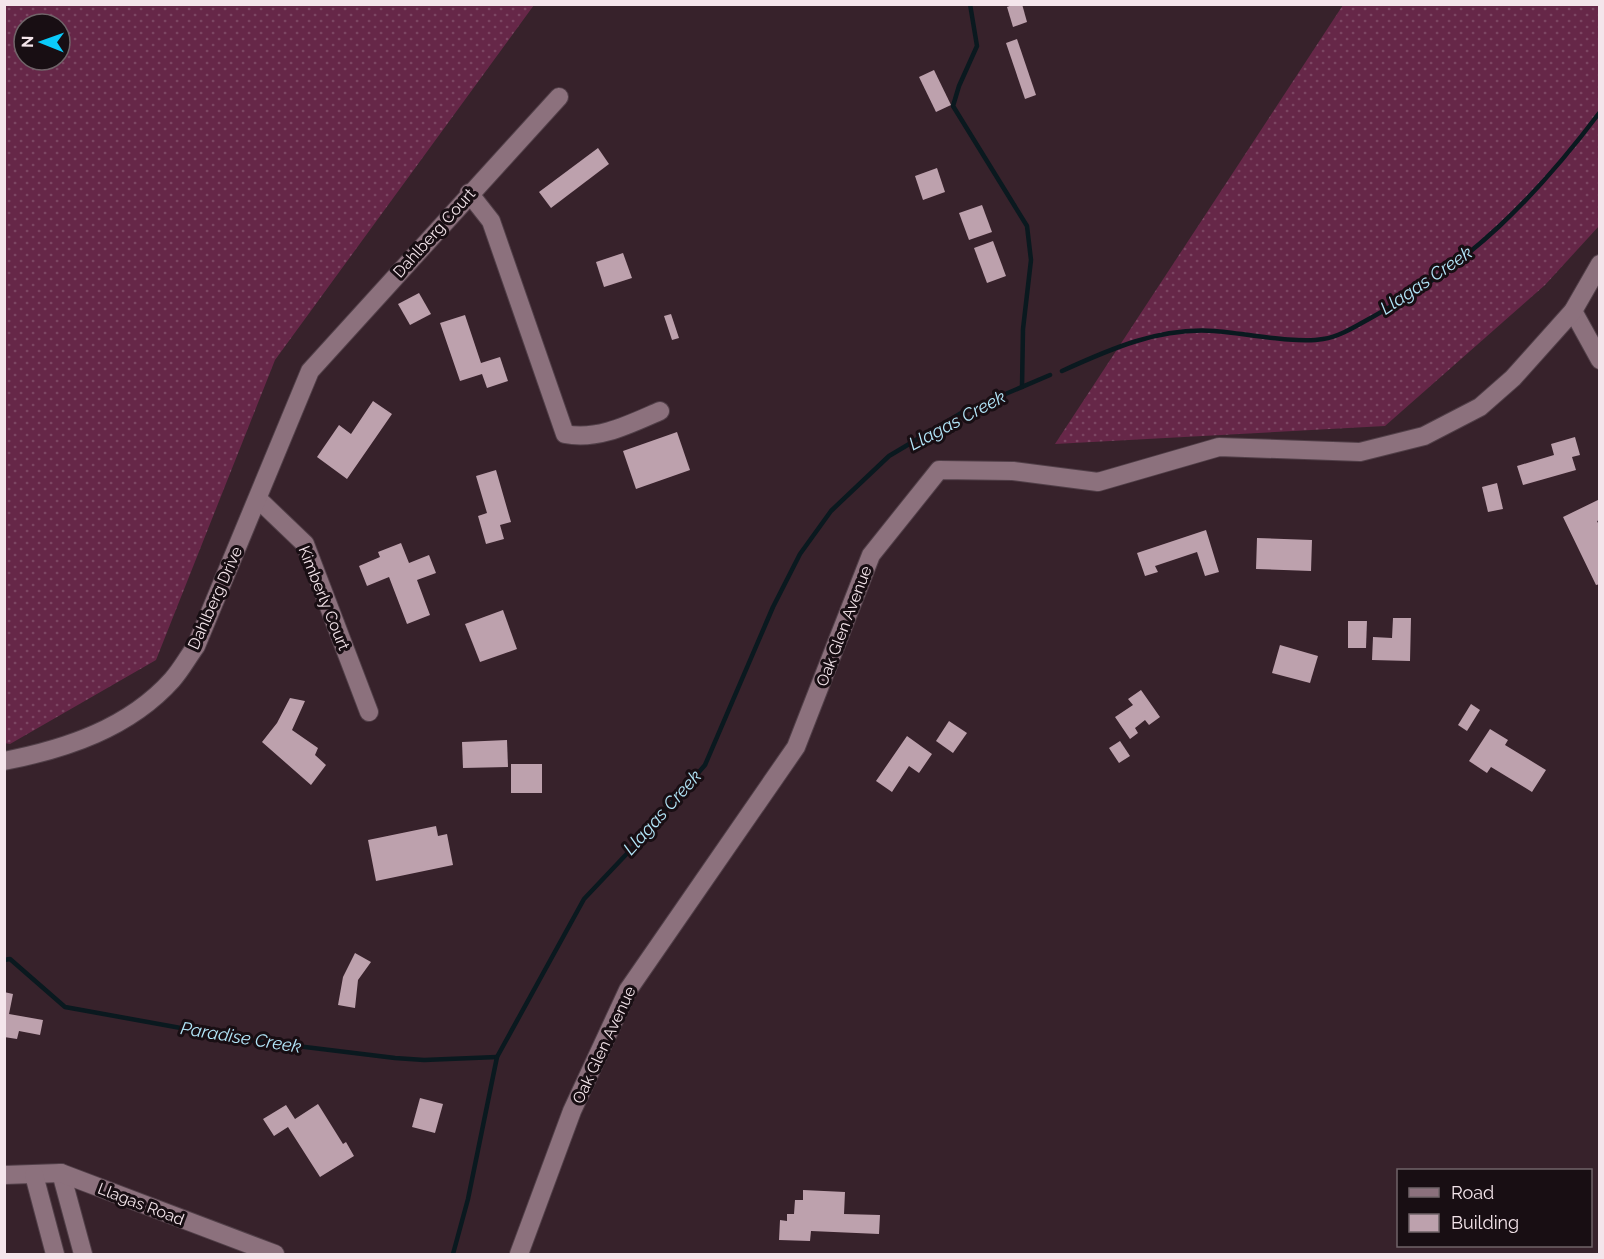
<svg xmlns="http://www.w3.org/2000/svg" width="1604" height="1259" font-family="Raleway,sans-serif">
  <style>
    .grass { fill: url(#grass-dots); fill-rule: evenodd }
    .lines { fill: none; stroke-linecap: round; stroke-linejoin: round }
    .stream { stroke: #0a191f; stroke-width: 4.5 }
    .building { fill: #bda1ad }
    .minor-casing { stroke: #513f48; stroke-width: 20 }
    .minor { stroke: #8c717d; stroke-width: 18 }
    .labels { text-anchor: middle; dominant-baseline: central; stroke-width: 6; stroke-linejoin: round; paint-order: stroke }
    .street-label { font-size: 16px; fill: #f4e5eb; stroke: #180e13 }
    .water-label { font-size: 18px; font-style: italic; fill: #b3e7fa; stroke: #180e13 }
  </style>
  <defs>
    <pattern id="grass-dots" width="8" height="8" patternUnits="userSpaceOnUse" patternTransform="scale(1.5)"><rect width="8" height="8" fill="#662748"/><path d="M2 2h.1M6 6h.1" fill="none" stroke="#7c4663" stroke-width="1.8" stroke-linecap="round"/></pattern>
  </defs>
  <rect width="100%" height="100%" fill="#37222b"/>
  <!-- grass -->
  <g class="grass">
    <path d="M5 4 534 5 275 360 156 660 10 744 4 743ZM24 24H60V60H24Z"/>
    <path d="M1343 5H1599V226L1545 285 1385 426 1055 444Z"/>
  </g>
  <g class="lines">
    <!-- stream -->
    <g class="stream">
      <path d="M970 4 977 46 959 86 953 106 1027 226 1031 260 1023 329 1022 387"/>
      <path d="M1062 371C1110 349 1160 327 1214 331 1243 333 1296 344 1323 339 1342 336 1359 324 1376 315 1470 264 1536 197 1600 112"/>
      <path d="M4 960 10 959 65 1007 247 1040 395 1058 424 1060 497 1057"/>
      <path d="M453 1254 468 1199 497 1057 584 899 637 843 705 765 773 607 800 554 831 511 889 456 963 412 1050 375"/>
    </g>
  </g>
  <!-- building -->
  <g class="building">
    <path d="M1015 4H1022L1027 22 1013 27 1007 7Z"/>
    <path d="M1017 39 1036 95 1025 99 1006 43Z"/>
    <path d="M934 70 951 105 936 112 919 77Z"/>
    <path d="M598 148 609 164 551 208 539 192Z"/>
    <path d="M937 168 945 192 923 200 915 176Z"/>
    <path d="M982 205 992 232 969 240 959 213Z"/>
    <path d="M993 241 1006 276 987 283 974 248Z"/>
    <path d="M623 253 632 278 604 287 596 262Z"/>
    <path d="M419 293 431 314 410 325 398 304Z"/>
    <path d="M671 314 679 338 672 340 664 316Z"/>
    <path d="M465 315 481 363 500 357 508 381 487 388 482 374 460 381 440 323Z"/>
    <path d="M373 401 392 414 347 479 317 457 339 425 351 434Z"/>
    <path d="M677 432 690 470 636 489 623 451Z"/>
    <path d="M1575 437 1580 455 1572 457 1576 470 1523 485 1517 466 1554 455 1551 444Z"/>
    <path d="M496 470 511 522 500 525 504 539 486 544 478 516 487 513 476 476Z"/>
    <path d="M1497 483 1503 509 1488 512 1482 487Z"/>
    <path d="M1600 499V520L1597 521 1600 527V584L1596 585 1563 517Z"/>
    <path d="M1206 530 1219 572 1205 576 1197 552 1155 566 1158 572 1145 576 1137 553Z"/>
    <path d="M1257 538 1312 540 1311 571 1256 569Z"/>
    <path d="M401 543 409 563 429 555 436 573 417 580 430 615 407 624 389 577 367 586 359 566 380 557 378 552Z"/>
    <path d="M503 610 517 649 480 662 465 624Z"/>
    <path d="M1393 618H1411L1410 661 1372 660 1373 637 1392 638Z"/>
    <path d="M1348 621H1367L1366 648H1348Z"/>
    <path d="M1280 645 1318 656 1310 683 1272 673Z"/>
    <path d="M1141 690 1160 717 1149 725 1145 720 1135 728 1138 733 1130 739 1115 717 1133 705 1128 699Z"/>
    <path d="M290 698 305 701 292 730 318 748 315 755 326 765 311 785 262 742 277 723Z"/>
    <path d="M1471 704 1480 710 1467 731 1458 725Z"/>
    <path d="M949 721 967 733 953 753 936 741Z"/>
    <path d="M1490 729 1508 740 1505 745 1546 770 1532 792 1491 767 1487 773 1469 761Z"/>
    <path d="M907 736 932 754 919 773 909 766 892 792 876 781Z"/>
    <path d="M507 740 508 767 463 768 462 742Z"/>
    <path d="M1120 741 1130 756 1119 763 1109 748Z"/>
    <rect x="511" y="764" width="31" height="29"/>
    <path d="M436 826 438 836 447 834 453 865 376 881 368 840Z"/>
    <path d="M355 953 371 962 358 980 355 1008 338 1005 343 977Z"/>
    <path d="M4 992 13 994 9 1014 43 1020 40 1035 19 1031 17 1039 4 1037Z"/>
    <path d="M420 1098 443 1104 435 1133 412 1127Z"/>
    <path d="M318 1104 343 1144 346 1142 354 1156 320 1177 288 1127 274 1136 263 1119 286 1105 295 1119Z"/>
    <path d="M803 1190 845 1192 844 1214 880 1215 879 1234 811 1231 810 1241 779 1240 780 1220 787 1221V1214H794L795 1200H803Z"/>
  </g>
  <g class="lines">
    <!-- minor casing -->
    <g class="minor-casing">
      <g id="minor">
        <path d="M469 193 491 221 565 434C597 441 630 424 660 411"/>
        <path d="M1573 311 1600 360"/>
        <path d="M258 499 305 544 369 712"/>
        <path d="M4 761C66 749 129 728 172 680 181 670 188 657 196 646L310 371 559 97"/>
        <path d="M61 1173 83 1254"/>
        <path d="M4 1175 61 1173 275 1254"/>
        <path d="M34 1175 55 1254"/>
        <path d="M519 1254 572 1111 628 990 796 747 871 555 939 470 1013 471 1098 482 1219 447 1360 452 1424 436 1480 407 1513 378 1573 311 1600 264"/>
      </g>
    </g>
    <!-- minor -->
    <use href="#minor" class="minor"/>
  </g>
  <g class="labels">
    <!-- street labels -->
    <g class="street-label">
      <text transform="translate(434 233) rotate(-48)">Dahlberg Court</text>
      <text transform="translate(215 598) rotate(-66)">Dahlberg Drive</text>
      <text transform="translate(324 598) rotate(68)">Kimberly Court</text>
      <text transform="translate(844 626) rotate(-69)">Oak Glen Avenue</text>
      <text transform="translate(604 1045) rotate(-65)">Oak Glen Avenue</text>
      <text transform="translate(141 1204) rotate(21)">Llagas Road</text>
    </g>
    <!-- water labels -->
    <g class="water-label">
      <text transform="translate(1426 280) rotate(-34)">Llagas Creek</text>
      <text transform="translate(957 420) rotate(-28)">Llagas Creek</text>
      <text transform="translate(662 812) rotate(-48)">Llagas Creek</text>
      <text transform="translate(241 1037) rotate(9)">Paradise Creek</text>
    </g>
  </g>
  <!-- border -->
  <rect width="1604" height="1259" fill="none" stroke="#f4e5eb" stroke-width="12"/>
  <!-- legend -->
  <rect x="1397" y="1169" width="195" height="78" fill="#180e13" stroke="#706469" stroke-width="1.5"/>
  <rect x="1409" y="1188" width="30" height="9" fill="#8c717d" stroke="#706469" stroke-width="1.5"/>
  <text x="1451" y="1199" font-size="18" fill="#f4e5eb">Road</text>
  <rect x="1409" y="1214" width="30" height="18" fill="#bda1ad" stroke="#706469" stroke-width="1.5"/>
  <text x="1451" y="1229" font-size="18" fill="#f4e5eb">Building</text>
  <!-- north arrow -->
  <g transform="translate(42 42) rotate(271)"><circle r="28" fill="#180e13" stroke="#706469" stroke-width="1.5"/>
  <path d="M0-4.5L10 22L0 15L-10 22Z" fill="#0bcafa"/>
  <text y="-9" font-size="16" font-weight="bold" text-anchor="middle" fill="#f4e5eb">N</text>
  </g>
</svg>
